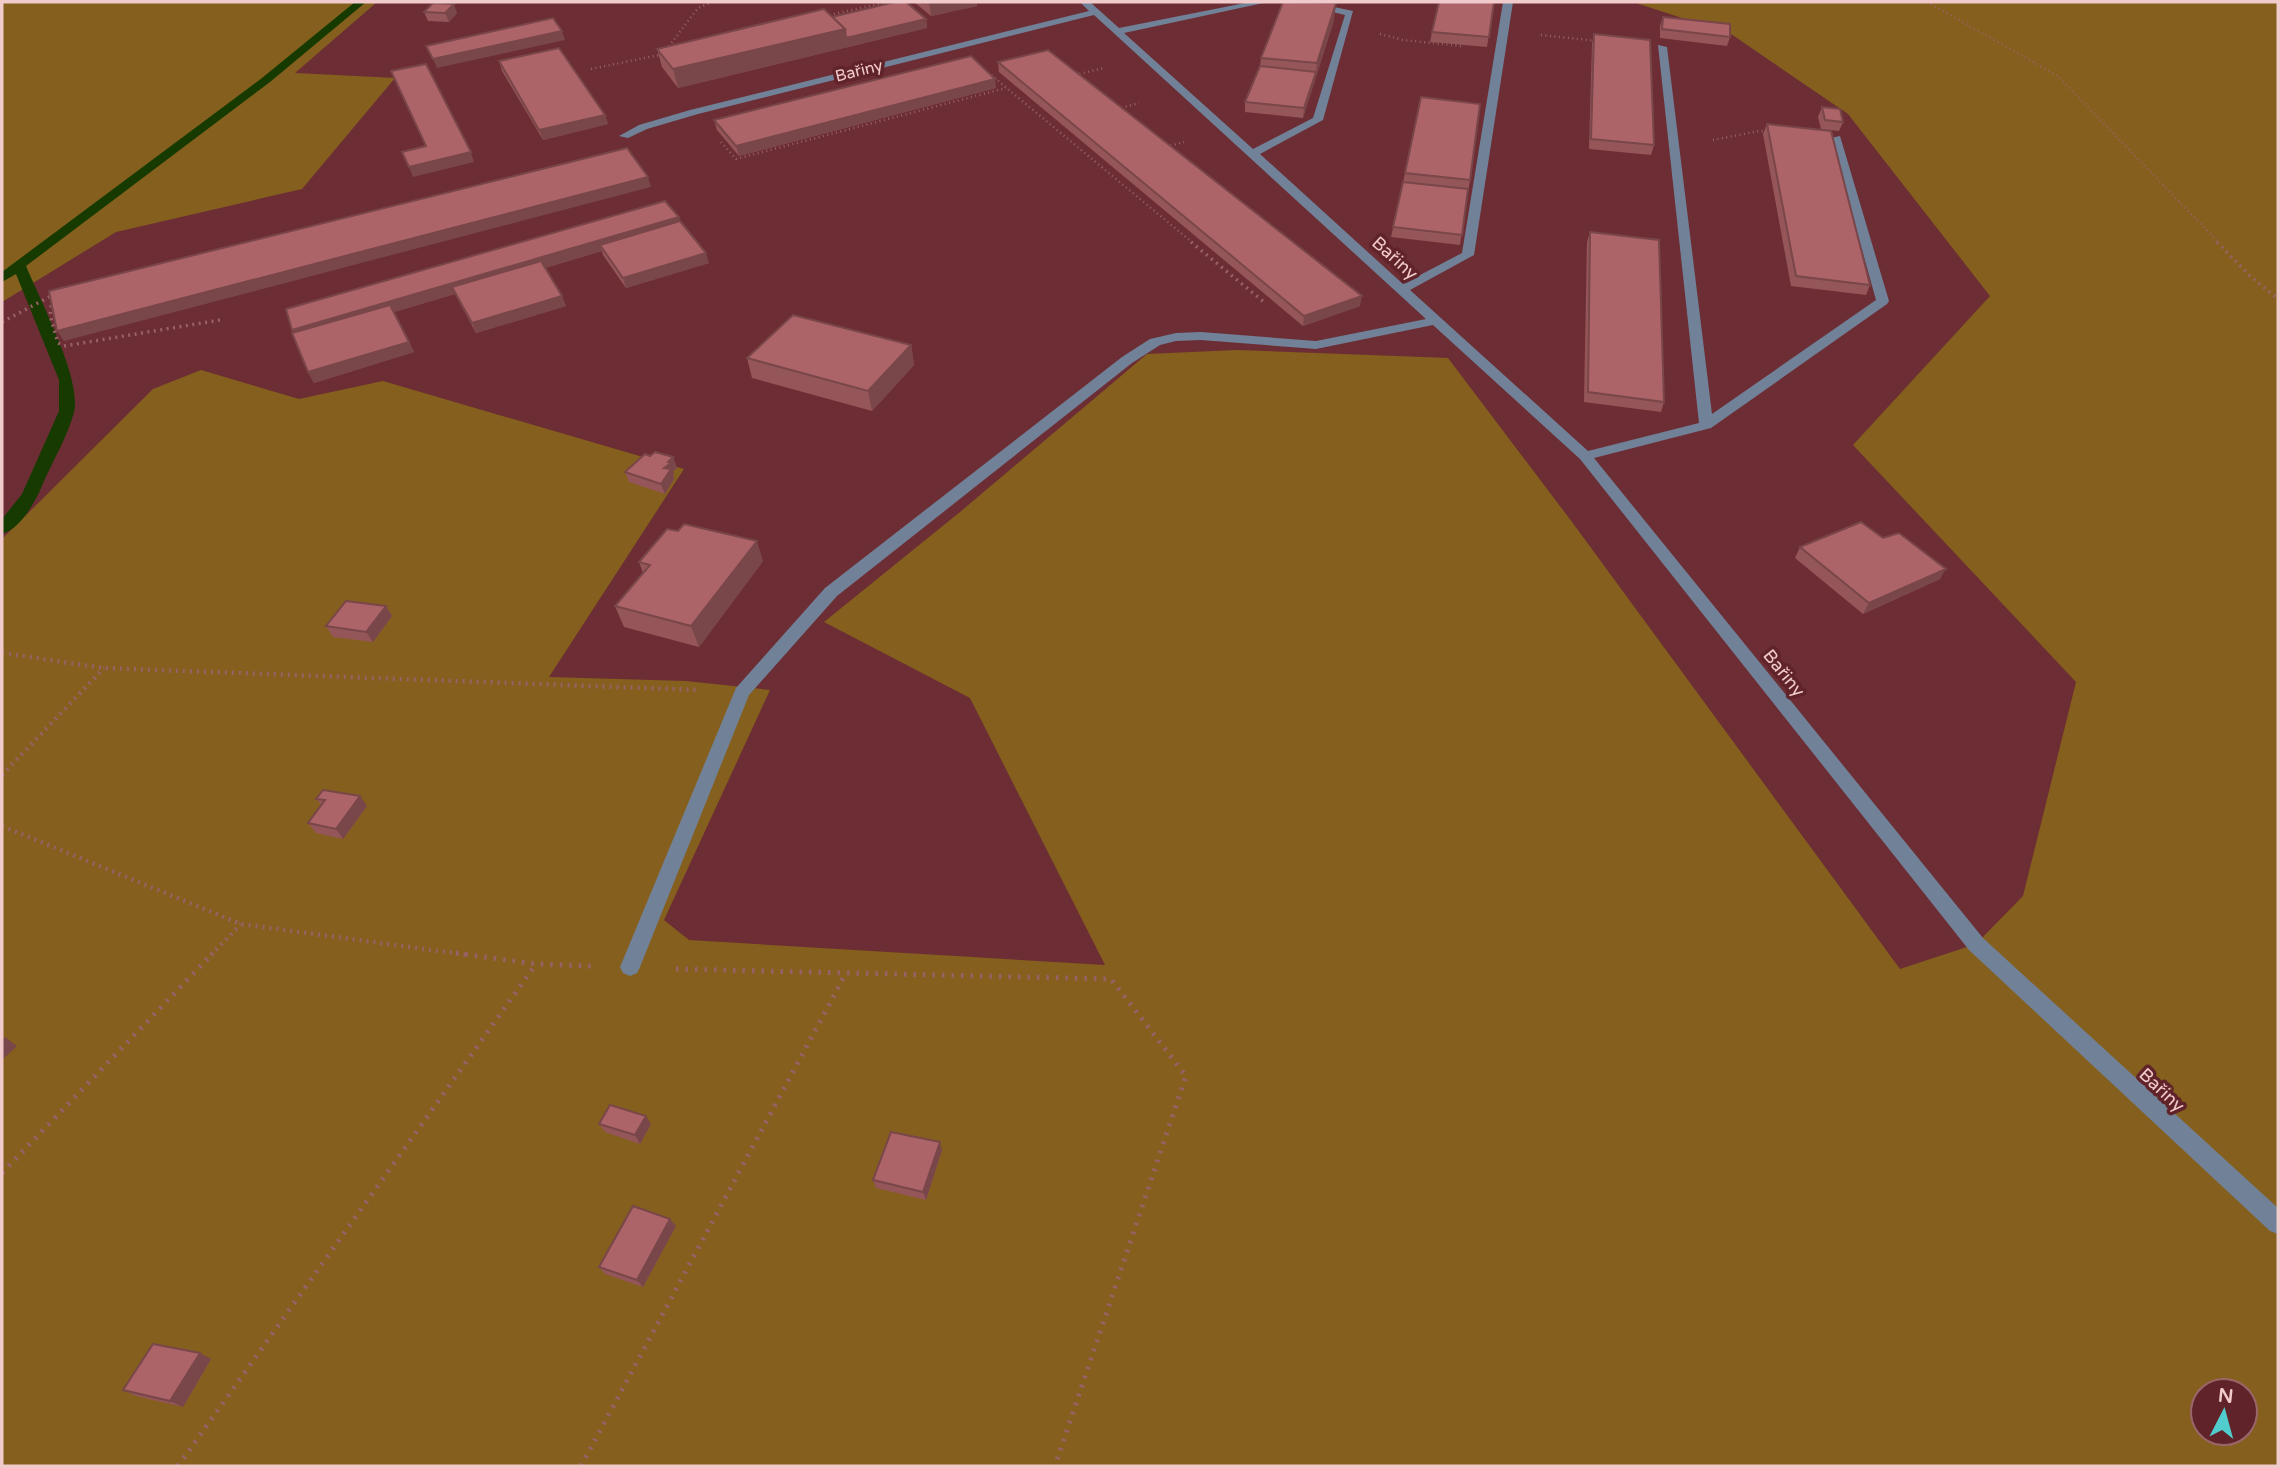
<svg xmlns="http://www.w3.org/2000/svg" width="2280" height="1468" font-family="'Varela Round',sans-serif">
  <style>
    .green { fill: #855f1e; fill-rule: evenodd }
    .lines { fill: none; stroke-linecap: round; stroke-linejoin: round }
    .stream { fill: #163a00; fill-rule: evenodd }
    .path-far3 { stroke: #986166; stroke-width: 2.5; stroke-dasharray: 1 3.5; stroke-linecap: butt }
    .path-far2 { stroke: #986166; stroke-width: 3.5; stroke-dasharray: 2 4.5; stroke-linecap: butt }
    .path-far1 { stroke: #986166; stroke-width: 4.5; stroke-dasharray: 2 5; stroke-linecap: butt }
    .path { stroke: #986166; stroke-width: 5; stroke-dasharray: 2.5 7; stroke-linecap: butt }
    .minor { fill: #718198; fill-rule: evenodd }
    .wall { fill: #955659 }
    .shaded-wall { fill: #794649 }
    .building { fill: #ad6468; stroke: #794649; stroke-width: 2 }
    .labels { text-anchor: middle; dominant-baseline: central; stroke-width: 7; stroke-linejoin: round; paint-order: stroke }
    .far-street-label { font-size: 16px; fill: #f1cacb; stroke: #60232a }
    .street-label { font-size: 18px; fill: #f1cacb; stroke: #60232a }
  </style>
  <rect width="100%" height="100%" fill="#6c2e34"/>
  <!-- green -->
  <g class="green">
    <path d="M2 2H377L295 73 395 78 302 189 116 232 2 302Z"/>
    <path d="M1633 2H2278V1466H2V539L153 389 201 370 299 399 383 381 684 469 549 677 686 681 770 690 664 920 689 940 1105 965 970 698 824 622 960 512 1147 354 1237 350 1448 358 1572 522 1900 969 1976 944 2023 896 2076 682 1853 445 1990 296 1848 114 1731 34ZM2203 1391H2245V1433H2203Z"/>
  </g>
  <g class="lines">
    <!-- stream -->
    <path class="stream" d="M355 2H366L270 82 26 266C40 300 82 379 74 412 68 435 54 459 44 481 37 499 22 528 2 534V519L22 494 59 411V380L16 274 2 282V272L262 78Z"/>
    <!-- path-far3 -->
    <g class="path-far3">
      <path d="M1927 2 2058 76 2219 243"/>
      <path d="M825 16 886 2"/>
      <path d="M1380 34 1403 40 1461 46"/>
      <path d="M1541 35 1598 41"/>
      <path d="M666 50 698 8 713 2"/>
      <path d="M591 69 664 54"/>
      <path d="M991 75 1193 243"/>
      <path d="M1075 75 1104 68"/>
      <path d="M1117 109 1139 103"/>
      <path d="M1713 140 1759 131 1769 132"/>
      <path d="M721 142 736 159 1006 88"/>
      <path d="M1166 147 1184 142"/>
    </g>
    <!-- path-far2 -->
    <g class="path-far2">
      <path d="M1191 242 1264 302"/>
      <path d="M2217 242 2250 276 2278 299"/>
      <path d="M52 299 50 315 58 343 64 346 220 320"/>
      <path d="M2 322 53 295"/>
    </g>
    <!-- path-far1 -->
    <g class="path-far1">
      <path d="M2 653 104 668 699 690"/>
      <path d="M2 775 104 668"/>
      <path d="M2 826 241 924 468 955"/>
      <path d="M211 955 241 924"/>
    </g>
    <!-- path -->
    <g class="path">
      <path d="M456 953 536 964 591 966"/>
      <path d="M676 969 1111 979 1186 1076 1055 1466"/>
      <path d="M2 1173 213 953"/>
      <path d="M178 1466 536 964"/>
      <path d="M581 1466 845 975"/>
    </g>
    <!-- minor -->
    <path class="minor" d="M1080 2H1090L1119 28 1250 2H1268L1124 33 1253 149 1313 118 1345 15 1293 2H1310L1353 11 1323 120 1260 154 1403 284 1462 253 1503 2H1513L1474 255 1410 290 1588 451 1699 423 1658 45 1667 47 1712 414 1876 300 1831 138 1840 136 1889 301 1887 304 1711 428 1594 458 1983 938 2278 1208V1234L2270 1231 1969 950 1580 459 1433 325 1316 349 1201 340 1176 341 1160 345 1132 363 837 596 749 695 640 967 637 973 630 976 623 973 620 967 736 688 825 588 1122 357 1150 339 1176 333 1201 332 1316 341 1426 319 1094 15 698 114 647 129 628 138 619 136 639 125 690 110 1089 11Z"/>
  </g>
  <!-- wall -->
  <g class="wall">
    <path d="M914 2H976L977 6 931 16Z"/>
    <path d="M1494 2 1487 47 1430 42 1432 32Z"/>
    <path d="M424 12 457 13 449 22 428 21Z"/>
    <path d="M832 17 926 19 927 28 678 88 662 67 657 49Z"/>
    <path d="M1663 17 1730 37 1727 46 1660 38V26Z"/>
    <path d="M1334 20 1303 118 1245 112V102L1260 66 1261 58Z"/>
    <path d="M1594 34 1654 145 1651 155 1589 149 1592 44Z"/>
    <path d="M499 61 605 115 608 124 543 140 502 71Z"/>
    <path d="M998 62 1360 306 1303 326 999 72Z"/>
    <path d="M996 88 739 156 717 130 714 120Z"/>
    <path d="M1822 107 1843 122 1839 131 1821 129 1818 117Z"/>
    <path d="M1767 124 1870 285 1866 295 1791 286 1763 134Z"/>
    <path d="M1405 173 1470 180 1460 245 1391 237Z"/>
    <path d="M680 221 709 263 626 288 603 255 602 251 545 268 566 306 476 333 455 294 394 312 414 352 314 383 308 372 292 333Z"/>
    <path d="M1590 232 1664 402 1661 412 1584 402 1587 242Z"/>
    <path d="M911 345 914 365 872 411 752 378 747 358Z"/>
    <path d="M650 456 673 457 677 468 673 471 674 473 673 475 674 479 665 494 629 482 625 472Z"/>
    <path d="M678 531 763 561 699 647 624 627 615 606 643 573 639 562Z"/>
    <path d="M1800 547 1940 579 1863 614 1795 558Z"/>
    <path d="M386 606 392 616 373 642 333 637 326 626Z"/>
    <path d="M316 799 367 806 343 839 316 833 308 823 322 805Z"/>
    <path d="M599 1124H651L640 1144 605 1132Z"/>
    <path d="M942 1150 926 1200 876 1188 873 1180Z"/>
    <path d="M676 1226 643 1287 605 1274 599 1267Z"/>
    <path d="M211 1359 183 1407 136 1396 123 1390Z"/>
  </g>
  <!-- shaded-wall -->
  <g class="shaded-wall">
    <path d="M929 2H976L977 6 931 16Z"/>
    <path d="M1336 3 1334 20 1303 118 1304 108 1316 72 1317 63Z"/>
    <path d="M454 4 457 13 449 22 445 13Z"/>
    <path d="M926 19 927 28 678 88 673 69 845 29Z"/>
    <path d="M562 31 565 40 437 68 433 59Z"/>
    <path d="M995 79 996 88 739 156 736 146Z"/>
    <path d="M605 115 608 124 543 140 539 130Z"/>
    <path d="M471 152 474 162 413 177 409 167Z"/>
    <path d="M648 177 651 187 64 341 57 331Z"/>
    <path d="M679 217 682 227 600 245 602 251 456 294 452 287 455 294 297 341 292 330Z"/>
    <path d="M706 253 709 263 626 288 623 278Z"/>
    <path d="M562 296 566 306 476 333 472 323Z"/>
    <path d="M1362 296 1360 306 1303 326 1304 316Z"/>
    <path d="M409 342 414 352 314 383 308 372Z"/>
    <path d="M911 345 914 365 872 411 868 391Z"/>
    <path d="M673 457 677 468 673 471 674 473 673 475 674 479 665 494 661 484 664 468 668 462Z"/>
    <path d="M757 541 763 561 699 647 691 626Z"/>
    <path d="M1946 569 1940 579 1863 614 1869 603Z"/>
    <path d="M386 606 392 616 373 642 366 632Z"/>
    <path d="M360 796 367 806 343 839 336 829Z"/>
    <path d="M5 1037 17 1046 2 1060V1040Z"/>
    <path d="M646 1116 651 1124 640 1144 635 1135Z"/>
    <path d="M940 1142 942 1150 926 1200 923 1192Z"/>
    <path d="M670 1219 676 1226 643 1287 637 1280Z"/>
    <path d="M200 1353 211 1359 183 1407 170 1401Z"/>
  </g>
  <!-- building -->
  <g class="building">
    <path d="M895 2H906L926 19 846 38 845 29 832 17Z"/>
    <path d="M1283 2 1336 3 1317 63 1261 58Z"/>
    <path d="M1439 2H1494L1489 37 1432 32Z"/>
    <path d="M433 3 454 4 445 13 424 12Z"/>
    <path d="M824 9 845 29 673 69 657 49Z"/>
    <path d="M1663 17 1730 24V37L1662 29Z"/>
    <path d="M553 18 562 31 433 59 426 46Z"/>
    <path d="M1594 34 1650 40 1654 145 1591 139Z"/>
    <path d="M559 48 605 115 539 130 499 61Z"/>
    <path d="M1048 50 1362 296 1304 316 998 62Z"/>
    <path d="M971 56 995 79 736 146 714 120Z"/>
    <path d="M426 64 471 152 409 167 402 152 426 146 391 71Z"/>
    <path d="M1260 66 1316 72 1304 108 1245 102Z"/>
    <path d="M1421 97 1480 104 1470 180 1405 173Z"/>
    <path d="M1822 107 1840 109 1843 122 1825 120Z"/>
    <path d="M1767 124 1831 131 1870 285 1796 276Z"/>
    <path d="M627 148 648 177 57 331 49 291Z"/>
    <path d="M1403 182 1468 189 1462 235 1393 227Z"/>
    <path d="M665 201 679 217 292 330 286 309Z"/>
    <path d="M680 221 706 253 623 278 600 245Z"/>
    <path d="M1590 232 1659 240 1664 402 1588 392Z"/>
    <path d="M541 261 562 296 472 323 452 287Z"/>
    <path d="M390 305 409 342 308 372 292 333Z"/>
    <path d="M793 315 911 345 868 391 747 358Z"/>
    <path d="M655 452 673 457 668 462 671 463 664 468 671 469 661 484 625 472 645 454 650 456Z"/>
    <path d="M1861 522 1883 538 1899 533 1946 569 1869 603 1800 547Z"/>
    <path d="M684 524 757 541 691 626 615 606 650 565 639 562 667 529 678 531Z"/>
    <path d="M346 601 386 606 366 632 326 626Z"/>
    <path d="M323 790 360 796 336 829 308 823 325 800 316 799Z"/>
    <path d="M610 1105 646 1116 635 1135 599 1124Z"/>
    <path d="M891 1132 940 1142 923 1192 873 1180Z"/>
    <path d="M633 1206 670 1219 637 1280 599 1267Z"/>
    <path d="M153 1344 200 1353 170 1401 123 1390Z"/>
  </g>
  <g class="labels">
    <!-- far-street labels -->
    <g class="far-street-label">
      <text transform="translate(859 71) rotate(-14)">Bařiny</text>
    </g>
    <!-- street labels -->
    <g class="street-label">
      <text transform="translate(1395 258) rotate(42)">Bařiny</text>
      <text transform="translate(1784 673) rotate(51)">Bařiny</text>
      <text transform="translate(2162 1090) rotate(43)">Bařiny</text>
    </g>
  </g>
  <!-- border -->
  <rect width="2280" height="1468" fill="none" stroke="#f1cacb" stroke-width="7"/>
  <!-- north arrow -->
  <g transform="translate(2224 1412) rotate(6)"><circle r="33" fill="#60232a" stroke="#9a666a" stroke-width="2"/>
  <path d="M0-5L12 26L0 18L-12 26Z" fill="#52cdce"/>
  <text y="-10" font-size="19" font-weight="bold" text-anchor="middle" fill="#f1cacb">N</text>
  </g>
</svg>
